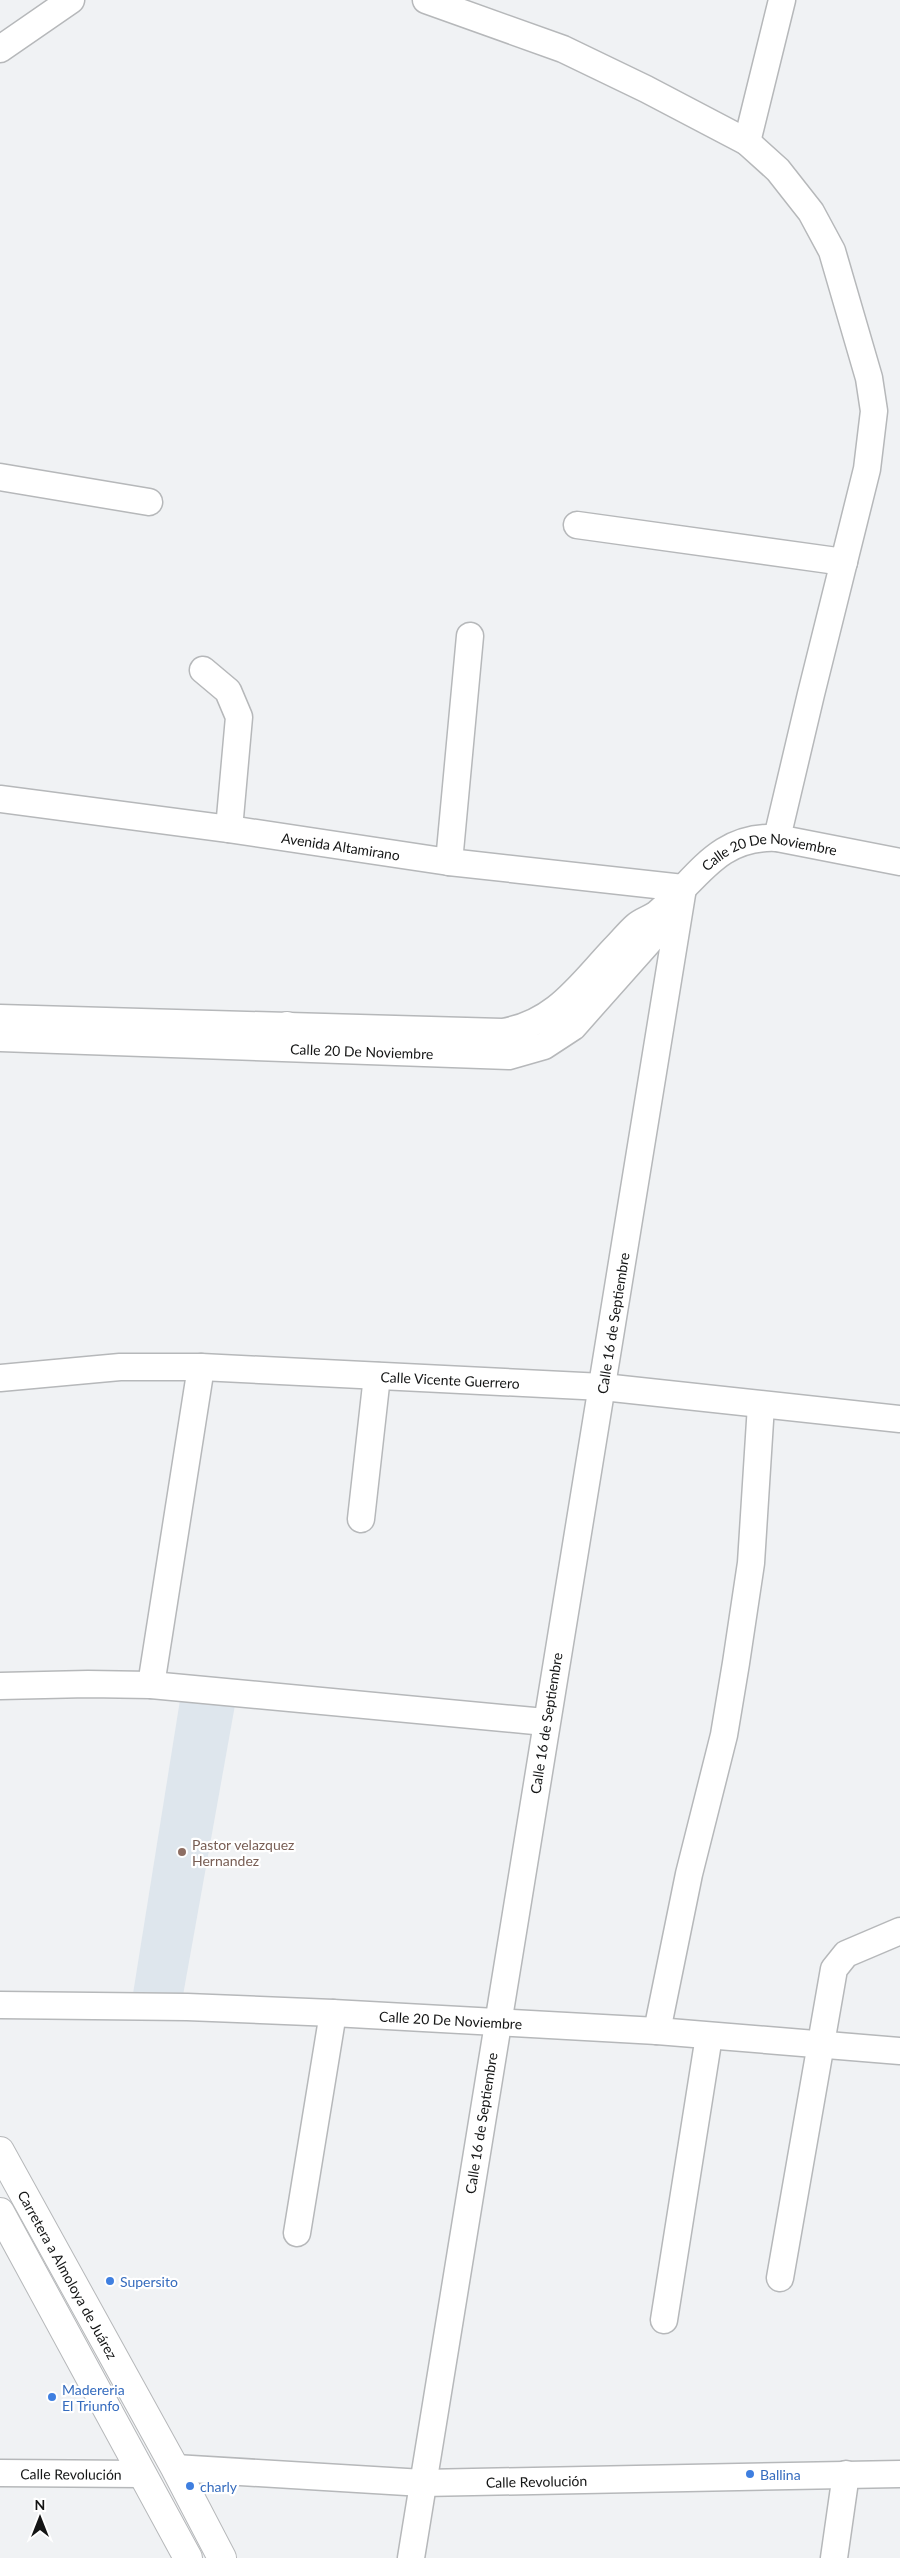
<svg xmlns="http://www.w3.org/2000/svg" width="900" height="2558" font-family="Lato,sans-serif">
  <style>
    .built { fill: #dee6ed }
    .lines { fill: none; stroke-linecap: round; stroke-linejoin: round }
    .street-casing { stroke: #b6b8ba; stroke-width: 29 }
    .secondary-casing { stroke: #b6b8ba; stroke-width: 30 }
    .street { stroke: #fff; stroke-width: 26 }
    .secondary { stroke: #fff; stroke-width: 28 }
    .education-dot { fill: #8d6e63; stroke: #fff; stroke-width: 2 }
    .shop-dot { fill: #3f7fe0; stroke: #fff; stroke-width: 2 }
    .labels { text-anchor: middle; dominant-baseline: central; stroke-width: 4.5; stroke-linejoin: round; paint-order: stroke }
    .street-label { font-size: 14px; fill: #141515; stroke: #fff }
    .education-label { font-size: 14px; fill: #785e54; stroke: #fff; text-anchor: start }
    .shop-label { font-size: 14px; fill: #366cbe; stroke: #fff; text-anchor: start }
  </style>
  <rect width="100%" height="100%" fill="#f0f2f4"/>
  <!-- built -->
  <path class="built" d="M180 1700 235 1705 182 2001 132 2000Z"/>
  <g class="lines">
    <!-- street casing -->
    <g class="street-casing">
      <g id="street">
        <path d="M426 0 563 49 646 89 747 142 778 170 811 212 832 251 869 378 874 411 867 469 811 694 777 838"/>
        <path d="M0 49 71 0"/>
        <path d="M747 142 782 0"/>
        <path d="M0 477 149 502"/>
        <path d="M577 525 844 562"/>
        <path d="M203 670 228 691 239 717 229 829"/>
        <path id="s1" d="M0 799 229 829 449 862 683 888 411 2558"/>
        <path d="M449 862 470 636"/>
        <path id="s2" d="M0 1018 502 1032C555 1024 580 985 615 948 622 941 629 932 636 926 643 920 653 918 659 912 698 878 718 835 777 838L900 862"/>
        <path id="s3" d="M0 1038 509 1056 544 1046 573 1027 652 938 658 914"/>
        <path id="s4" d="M0 1378 120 1367H201L603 1387 900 1419"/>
        <path d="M361 1519 377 1376"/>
        <path d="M151 1685 201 1367"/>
        <path d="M0 1686 88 1684 151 1685 545 1722"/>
        <path id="s5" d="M0 2005 187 2007 333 2013 657 2031 900 2051"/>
        <path d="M657 2031 689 1874 724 1735 736 1663 751 1563 761 1405"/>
        <path d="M297 2233 333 2013"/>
        <path d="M780 2278 834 1969 846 1954 900 1931"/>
        <path d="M664 2320 709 2036"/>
        <path id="s6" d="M175 2468 423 2483 900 2474"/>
        <path id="s7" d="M0 2473 142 2474"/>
        <path d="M834 2558 846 2474"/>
      </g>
    </g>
    <!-- secondary casing -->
    <g class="secondary-casing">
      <g id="secondary">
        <path d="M286 1047 287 1026"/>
        <path id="s8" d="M0 2151 175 2468 222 2558"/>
        <path d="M0 2212 188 2558"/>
      </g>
    </g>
    <!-- street -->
    <use href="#street" class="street"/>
    <!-- secondary -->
    <use href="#secondary" class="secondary"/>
  </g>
  <!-- markers -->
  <circle class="education-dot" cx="182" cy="1852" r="5"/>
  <g class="shop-dot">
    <circle cx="110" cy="2281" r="5"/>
    <circle cx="52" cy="2397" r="5"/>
    <circle cx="750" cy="2474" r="5"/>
    <circle cx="190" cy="2486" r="5"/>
  </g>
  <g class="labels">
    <!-- street labels -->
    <g class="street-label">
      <text stroke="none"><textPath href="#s1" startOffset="344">Avenida Altamirano</textPath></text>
      <text stroke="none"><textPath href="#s2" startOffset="838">Calle 20 De Noviembre</textPath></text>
      <text stroke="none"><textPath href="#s3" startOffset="362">Calle 20 De Noviembre</textPath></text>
      <text transform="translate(613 1323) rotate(-81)">Calle 16 de Septiembre</text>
      <text stroke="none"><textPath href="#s4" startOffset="451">Calle Vicente Guerrero</textPath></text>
      <text transform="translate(546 1723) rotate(-81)">Calle 16 de Septiembre</text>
      <text stroke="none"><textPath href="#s5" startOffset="451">Calle 20 De Noviembre</textPath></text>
      <text transform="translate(481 2123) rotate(-81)">Calle 16 de Septiembre</text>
      <text stroke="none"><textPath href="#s8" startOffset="141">Carretera a Almoloya de Juárez</textPath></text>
      <text stroke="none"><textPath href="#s7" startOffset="71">Calle Revolución</textPath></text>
      <text stroke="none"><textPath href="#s6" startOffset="362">Calle Revolución</textPath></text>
    </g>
    <!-- education labels -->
    <g class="education-label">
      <text x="192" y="1844">Pastor velazquez<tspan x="192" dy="16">Hernandez</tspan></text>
    </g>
    <!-- shop labels -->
    <g class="shop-label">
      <text x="120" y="2281">Supersito</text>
      <text x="62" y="2389">Madereria<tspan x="62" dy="16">El Triunfo</tspan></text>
      <text x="760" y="2474">Ballina</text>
      <text x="200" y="2486">charly</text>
    </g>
  </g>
  <!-- north arrow -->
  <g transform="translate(40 2518)" stroke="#ffffff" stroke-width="4" paint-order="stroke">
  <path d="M0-4L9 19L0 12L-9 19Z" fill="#141515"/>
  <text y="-8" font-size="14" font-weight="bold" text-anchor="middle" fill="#141515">N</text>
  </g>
</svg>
